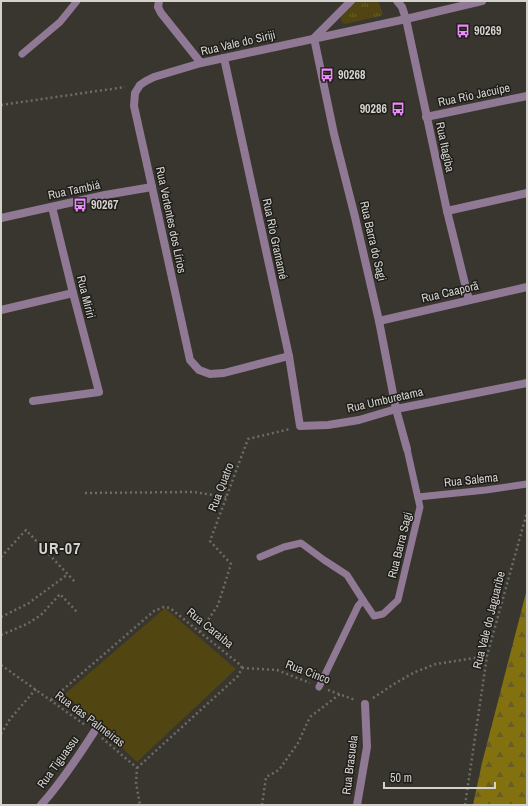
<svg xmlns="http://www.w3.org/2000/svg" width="528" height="806" font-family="'Archivo Narrow',sans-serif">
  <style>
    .grass { fill: url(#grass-tufts) }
    .forest { fill: url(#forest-firs) }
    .pitch { fill: #514612 }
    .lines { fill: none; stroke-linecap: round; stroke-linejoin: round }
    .path { stroke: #6e6c65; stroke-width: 2.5; stroke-dasharray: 2 3; stroke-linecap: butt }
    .service { stroke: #907994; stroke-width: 7 }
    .minor { stroke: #907994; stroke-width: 8 }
    .tertiary { stroke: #907994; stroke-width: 8 }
    .labels { text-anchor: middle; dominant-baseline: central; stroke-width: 3; stroke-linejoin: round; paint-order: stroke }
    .poi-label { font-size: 12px; font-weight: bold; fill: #d3d2cd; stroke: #1e1d1a; text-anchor: start }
    .street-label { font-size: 12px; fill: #d3d2cd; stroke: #1e1d1a }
    .district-label { font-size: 16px; font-weight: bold; letter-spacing: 1px; fill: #d3d2cd; stroke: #1e1d1a }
  </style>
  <defs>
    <pattern id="grass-tufts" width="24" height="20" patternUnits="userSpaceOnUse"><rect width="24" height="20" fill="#514612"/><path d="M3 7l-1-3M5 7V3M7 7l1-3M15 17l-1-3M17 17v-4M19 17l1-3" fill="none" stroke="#696033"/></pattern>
    <pattern id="forest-firs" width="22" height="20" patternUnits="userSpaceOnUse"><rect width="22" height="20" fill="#83710f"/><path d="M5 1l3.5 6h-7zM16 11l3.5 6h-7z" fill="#685d22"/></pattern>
  </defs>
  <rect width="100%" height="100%" fill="#38362e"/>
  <!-- grass -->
  <path class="grass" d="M357 1H378L383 14 380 16 345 24C342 23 341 21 341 17Z"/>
  <!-- forest -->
  <path class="forest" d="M527 589V805H473L482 763Z"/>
  <!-- pitch -->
  <path class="pitch" d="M165 608 236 669 137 762 65 694Z"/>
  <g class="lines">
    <!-- path -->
    <g class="path">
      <path d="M1 105 125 87"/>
      <path d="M85 493 193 492 226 497"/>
      <path d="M1 557 26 530 76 583"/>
      <path d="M1 617 29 603 68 574"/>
      <path d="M200 632 218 605 231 564 210 541 248 439 290 429"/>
      <path d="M1 635 27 624 41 615 60 594 77 612"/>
      <path d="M1 665 85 725"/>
      <path d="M242 668 277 670 310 683"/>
      <path d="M328 690 355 700"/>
      <path d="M373 698 394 684 415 672 436 664 487 656"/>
      <path d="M51 700 154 611 164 607 170 608 238 663 241 665 242 668"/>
      <path d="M1 734 10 719 36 689"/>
      <path d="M102 738 137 768 136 783 140 805"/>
      <path d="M137 768 238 676 242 668"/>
      <path d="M262 805 266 777 279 770 298 743 310 717 340 694"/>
      <path d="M465 805 487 656 527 512"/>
    </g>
    <!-- service -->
    <g class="service">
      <path d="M22 54 60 22 77 1"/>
      <path d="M418 497 486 490 527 484"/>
      <path d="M260 557 284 547 301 543 324 560 347 575 363 600"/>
      <path d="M319 687 358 606 363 600 374 616 383 614 398 600 420 507 407 449"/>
    </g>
    <!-- minor -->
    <g class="minor">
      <path d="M159 1 158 7 161 13 201 63"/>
      <path d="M351 1 314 38 334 134 355 217 379 321 396 409 407 449"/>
      <path d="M397 1 402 7 406 19 447 211 469 300"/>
      <path d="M224 58 289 356 300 426 328 425 359 420 396 409 527 383"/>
      <path d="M426 117 527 96"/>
      <path d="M152 187 190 360 199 370 210 374 224 373 289 356"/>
      <path d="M447 211 527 193"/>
      <path d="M1 310 73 293"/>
      <path d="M379 321 527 287"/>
      <path d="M33 401 99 392 73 293 52 207"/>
      <path d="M41 805C61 783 78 757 94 732"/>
      <path d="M357 805 367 747 365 704"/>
    </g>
    <!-- tertiary -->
    <path class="tertiary" d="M1 218 105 195 152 187 134 106 135 93 140 85 146 81 154 77 201 63 406 19 482 1"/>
  </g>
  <!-- icons -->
  <defs>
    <g id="bus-bare" transform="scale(1.08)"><path d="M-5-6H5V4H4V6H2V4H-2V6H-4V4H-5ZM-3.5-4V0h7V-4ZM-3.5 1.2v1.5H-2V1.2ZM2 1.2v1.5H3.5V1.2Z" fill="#ec8cfb" stroke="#1e1d1a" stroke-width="2.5" paint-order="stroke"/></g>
  </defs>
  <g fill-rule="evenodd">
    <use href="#bus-bare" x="463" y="31"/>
    <use href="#bus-bare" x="327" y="75"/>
    <use href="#bus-bare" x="398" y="109"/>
    <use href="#bus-bare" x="80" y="205"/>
  </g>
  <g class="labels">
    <!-- poi labels -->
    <g class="poi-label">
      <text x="474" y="31">90269</text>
      <text x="338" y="75">90268</text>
      <text x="387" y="109" text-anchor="end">90286</text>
      <text x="91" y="205">90267</text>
    </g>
    <!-- street labels -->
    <g class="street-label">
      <text transform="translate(238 43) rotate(-13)">Rua Vale do Siriji</text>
      <text transform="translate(474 95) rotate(-12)">Rua Rio Jacuípe</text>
      <text transform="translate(445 147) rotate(78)">Rua Itagiba</text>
      <text transform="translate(74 190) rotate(-12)">Rua Tambiá</text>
      <text transform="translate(171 220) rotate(78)">Rua Vertentes dos Lírios</text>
      <text transform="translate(275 239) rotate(78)">Rua Rio Gramamé</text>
      <text transform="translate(373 241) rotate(77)">Rua Barra do Sagi</text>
      <text transform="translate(450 292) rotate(-13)">Rua Caaporã</text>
      <text transform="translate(86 297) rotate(76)">Rua Miriri</text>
      <text transform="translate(385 400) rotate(-13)">Rua Umburetama</text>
      <text transform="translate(471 480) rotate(-6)">Rua Salema</text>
      <text transform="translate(221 487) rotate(-69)">Rua Quatro</text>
      <text transform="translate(400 545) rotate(-76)">Rua Barra Sagi</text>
      <text transform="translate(489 620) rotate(-76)">Rua Vale do Jaguaribe</text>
      <text transform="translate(210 628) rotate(39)">Rua Caraiba</text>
      <text transform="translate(308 672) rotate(21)">Rua Cinco</text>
      <text transform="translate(90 719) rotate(37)">Rua das Palmeiras</text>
      <text transform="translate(58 762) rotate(-54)">Rua Tiguassu</text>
      <text transform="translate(350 765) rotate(-83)">Rua Brasuela</text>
    </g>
    <!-- district labels -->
    <g class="district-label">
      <text x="60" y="548">UR-07</text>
    </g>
  </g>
  <!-- border -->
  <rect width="528" height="806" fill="none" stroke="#d3d2cd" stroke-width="4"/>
  <!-- scale -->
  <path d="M384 782v6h111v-6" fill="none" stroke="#d3d2cd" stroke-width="2"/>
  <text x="390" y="782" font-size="12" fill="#d3d2cd" stroke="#1e1d1a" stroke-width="3" paint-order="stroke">50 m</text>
</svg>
